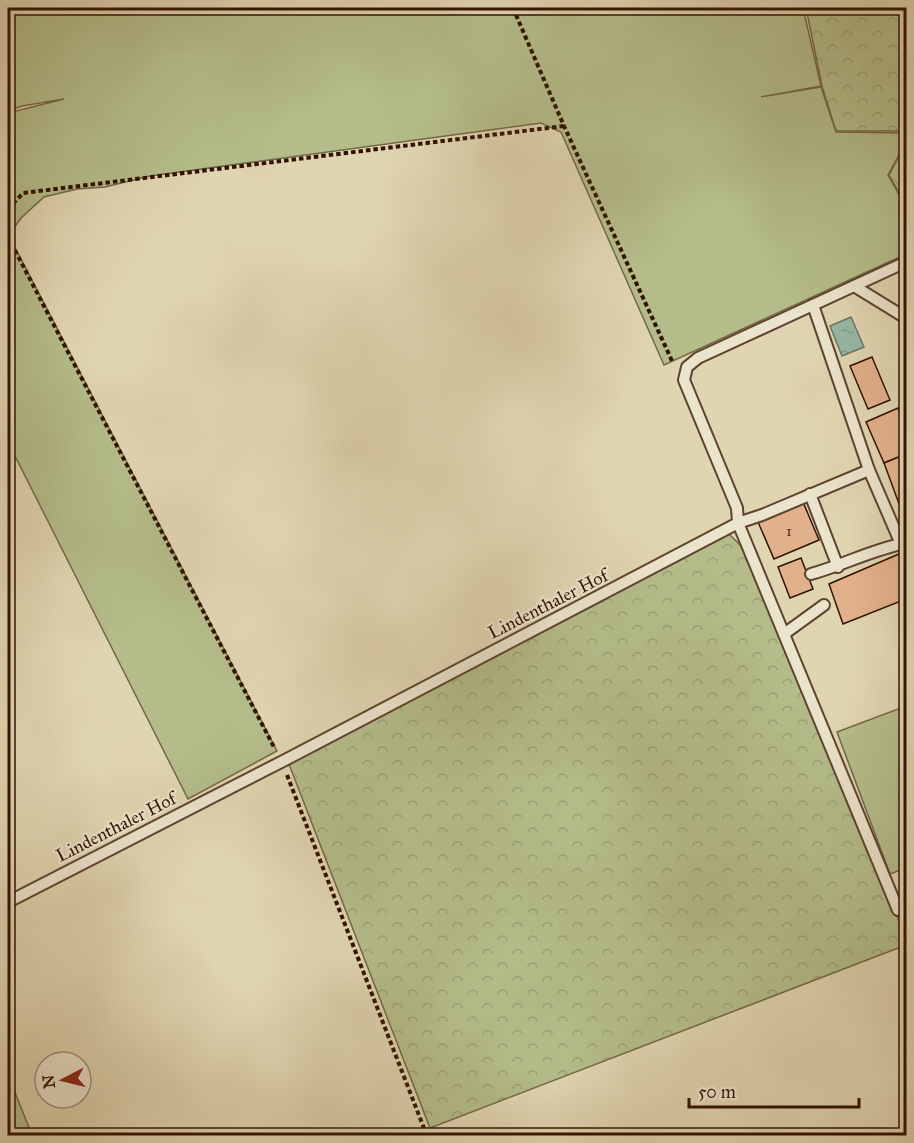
<svg xmlns="http://www.w3.org/2000/svg" width="914" height="1143" font-family="'IM FELL Great Primer',serif">
  <style>
    .grass { fill: #b4bd8a; stroke: #736846; stroke-width: 1.5 }
    .forest { fill: url(#forest-crowns); stroke: #736846; stroke-width: 1.5 }
    .water { fill: url(#water-ripples); stroke: #6d7664; stroke-width: 1.5 }
    .building { fill: #e1b18b; stroke: #321202; stroke-width: 1.5 }
    .lines { fill: none; stroke-linecap: round; stroke-linejoin: round }
    .service-casing { stroke: #5e432e; stroke-width: 14 }
    .path { stroke: #321202; stroke-width: 4; stroke-dasharray: 4.5 3; stroke-linecap: butt }
    .service { stroke: #ebe4cc; stroke-width: 10 }
    .labels { text-anchor: middle; dominant-baseline: central; stroke-width: 4.5; stroke-linejoin: round; paint-order: stroke }
    .number-label { font-size: 15px; fill: #5e3a24 }
    .street-label { font-size: 18px; fill: #321202; stroke: #ebe4cc }
  </style>
  <defs>
    <pattern id="forest-crowns" width="20" height="18" patternUnits="userSpaceOnUse" patternTransform="scale(1.5)"><rect width="20" height="18" fill="#b4bd8a"/><path d="M2 6a3 3 0 1 1 6 0M12 15a3 3 0 1 1 6 0" fill="none" stroke="#9ba175"/></pattern>
    <pattern id="water-ripples" width="26" height="14" patternUnits="userSpaceOnUse" patternTransform="scale(1.5)"><rect width="26" height="14" fill="#95b9a6"/><path d="M2 4q2-2 4 0t4 0M15 11q2-2 4 0t4 0" fill="none" stroke="#819e8d"/></pattern>
  </defs>
  <rect width="100%" height="100%" fill="#e0d5b1"/>
  <filter id="stains"><feTurbulence type="fractalNoise" baseFrequency=".00333" numOctaves="4"/><feColorMatrix values="0 0 0 0 .2 0 0 0 0 .09 0 0 0 0 .02 0 0 0 .5 -.17"/></filter>
  <radialGradient id="worn" r=".72"><stop offset=".6" stop-color="#630" stop-opacity="0"/><stop offset="1" stop-color="#630" stop-opacity=".3"/></radialGradient>
  <!-- grass -->
  <g class="grass">
    <path d="M8 8 94 12 139 8H803L821 86 761 97 821 87 836 132 906 133V142L888 175 906 207V254L664 365 561 132 541 123 150 176 105 187 77 189 44 197 21 218 9 235 8 232V113L64 99 22 106 8 111Z"/>
    <path d="M8 234 277 751 188 799 8 442Z"/>
    <path d="M906 706V868L890 874 837 732Z"/>
    <path d="M8 1075 32 1135H8Z"/>
  </g>
  <!-- forest -->
  <g class="forest">
    <path d="M43 8H139L94 11Z"/>
    <path d="M806 8H906V131H836L822 86Z"/>
    <path d="M906 143V205L889 175Z"/>
    <path d="M726 531 747 552 906 938V945L430 1128 287 759Z"/>
  </g>
  <!-- water -->
  <path class="water" d="M851 317 864 347 842 356 830 326Z"/>
  <!-- building -->
  <g class="building">
    <path d="M872 357 890 400 868 409 850 366Z"/>
    <path d="M898 408 906 426V454L884 463 866 422Z"/>
    <path d="M906 454V519L905 520 884 463Z"/>
    <path d="M803 502 819 540 774 559 758 522Z"/>
    <path d="M906 551V599L843 624 829 584Z"/>
    <path d="M801 558 813 589 790 598 778 567Z"/>
  </g>
  <g class="lines">
    <!-- service casing -->
    <g class="service-casing">
      <g id="service">
        <path d="M854 286 906 318"/>
        <path d="M813 305 869 470 901 544"/>
        <path d="M869 470 762 515 738 523 898 910"/>
        <path d="M810 494 838 567"/>
        <path d="M811 574C844 565 873 549 906 543"/>
        <path d="M784 634 824 605"/>
        <path d="M8 902 287 759 738 523 737 508 684 380 687 367 698 358 906 262"/>
      </g>
    </g>
    <!-- path -->
    <g class="path">
      <path d="M513 8 564 126 673 363"/>
      <path d="M8 209 23 193 564 126"/>
      <path d="M8 237 275 749"/>
      <path d="M287 775 427 1136"/>
    </g>
    <!-- service -->
    <use href="#service" class="service"/>
  </g>
  <g class="labels">
    <!-- number labels -->
    <g class="number-label">
      <text x="789" y="531">1</text>
    </g>
    <!-- street labels -->
    <g class="street-label">
      <text transform="translate(548 604) rotate(-27)">Lindenthaler Hof</text>
      <text transform="translate(116 827) rotate(-27)">Lindenthaler Hof</text>
    </g>
  </g>
  <!-- margin -->
  <rect width="914" height="1143" fill="none" stroke="#e0d5b1" stroke-width="30"/>
  <rect x="9" y="9" width="896" height="1125" fill="none" stroke="#321202" stroke-width="3"/>
  <rect x="15" y="15" width="884" height="1113" fill="none" stroke="#321202" stroke-width="1.5"/>
  <!-- north arrow -->
  <g transform="translate(63 1080) rotate(263)"><circle r="28" fill="#ebe4cc" stroke="#a1907b" stroke-width="1.5"/>
  <path d="M0-4.5L10 22L0 15L-10 22Z" fill="#8f2418"/>
  <text y="-9" font-size="16" font-weight="bold" text-anchor="middle" fill="#321202">N</text>
  </g>
  <!-- scale -->
  <path d="M689 1098v9h170v-9" fill="none" stroke="#321202" stroke-width="3"/>
  <text x="698" y="1098" font-size="18" fill="#321202" stroke="#ebe4cc" stroke-width="4.5" paint-order="stroke">50 m</text>
  <rect width="100%" height="100%" filter="url(#stains)"/>
  <rect width="100%" height="100%" fill="url(#worn)"/>
</svg>
